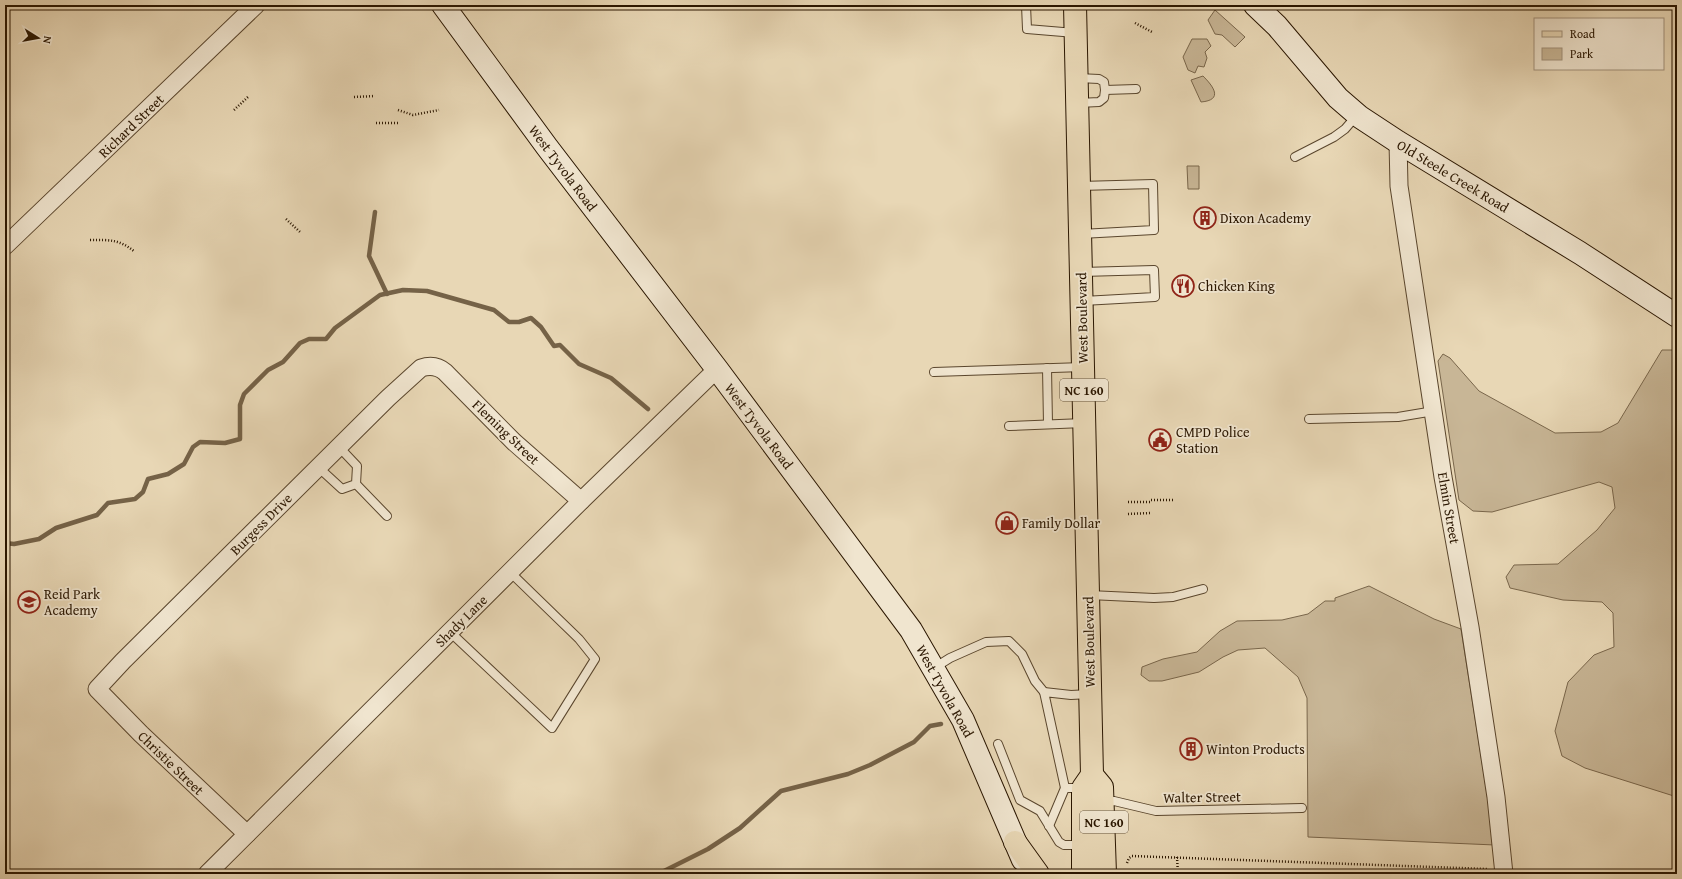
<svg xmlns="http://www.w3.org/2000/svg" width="1682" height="879" font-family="'Gentium Book Plus',serif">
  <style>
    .green { fill: #c8b696; stroke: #79664b }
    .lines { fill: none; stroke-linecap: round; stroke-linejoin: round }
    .stream { stroke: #756247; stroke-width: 4.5 }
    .lane-casing { stroke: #5a462d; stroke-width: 10 }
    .street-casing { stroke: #5a462d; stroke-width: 19 }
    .secondary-casing { stroke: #2a1600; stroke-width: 24 }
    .primary-casing { stroke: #2a1600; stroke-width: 24 }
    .path { stroke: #2a1600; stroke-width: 2.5; stroke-dasharray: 1 2; stroke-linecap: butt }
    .lane { stroke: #f0e5cf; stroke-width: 8 }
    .street { stroke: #f0e5cf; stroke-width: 17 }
    .secondary { stroke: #f0e5cf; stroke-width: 22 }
    .primary { stroke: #e8d7b5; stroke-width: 22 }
    .labels { text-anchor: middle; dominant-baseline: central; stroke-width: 3.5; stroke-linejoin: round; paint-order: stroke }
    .shield { fill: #f0e5cf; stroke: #65543e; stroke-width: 1 }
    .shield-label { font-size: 13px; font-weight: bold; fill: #2a1600 }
    .street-label { font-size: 14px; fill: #2a1600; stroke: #f0e5cf }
    .poi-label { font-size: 14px; fill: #2a1600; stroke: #f0e5cf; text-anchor: start }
  </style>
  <rect width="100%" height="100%" fill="#e8d7b5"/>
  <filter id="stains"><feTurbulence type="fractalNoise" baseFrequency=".005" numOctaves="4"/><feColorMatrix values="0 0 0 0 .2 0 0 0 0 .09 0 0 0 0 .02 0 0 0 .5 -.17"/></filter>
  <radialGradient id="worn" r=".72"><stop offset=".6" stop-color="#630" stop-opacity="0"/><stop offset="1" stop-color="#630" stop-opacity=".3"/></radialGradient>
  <!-- green -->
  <g class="green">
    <path d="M1215 10 1245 37 1235 47 1222 35 1215 34 1208 20Z"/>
    <path d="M1192 39H1207L1211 46 1205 52 1207 58 1204 67 1198 66 1195 73 1188 70 1183 57Z"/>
    <path d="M1203 76C1213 86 1224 100 1201 102L1191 80Z"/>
    <path d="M1187 166H1199V189H1188Z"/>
    <path d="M1662 350H1677V797L1585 768 1562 756 1555 731 1568 682 1594 655 1614 647 1613 613 1602 602 1563 600 1510 588 1506 577 1514 565 1558 564 1597 530 1615 508 1612 487 1599 482 1492 512 1473 511 1459 500 1438 361 1443 354 1450 358 1479 391 1555 433 1601 432 1618 423Z"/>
    <path d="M1369 586 1434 619 1461 629 1495 845 1308 837 1307 698 1298 677 1265 648 1238 650 1223 657 1199 672 1162 681H1149L1141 675 1142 667 1163 659 1197 652 1220 631 1237 621 1282 620 1308 614 1325 601H1335V598Z"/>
  </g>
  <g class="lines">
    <!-- stream -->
    <g class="stream">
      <path d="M375 212 369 256 387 294"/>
      <path d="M5 543 14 544 39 539 56 528 97 515 108 503 135 499 143 492 148 479 168 474 184 464 193 447 200 442 225 443 240 439V405L244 394 268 370 283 362 300 343 309 339H326L335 328 380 295 403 290 427 291 494 310 509 322H519L531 318 541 327 554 346 560 345 579 364 611 378 648 409"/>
      <path d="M658 874 708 849 740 828 781 791 848 774 870 765 914 742 930 726 941 724"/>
    </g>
    <!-- lane casing -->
    <g class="lane-casing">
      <g id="lane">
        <path d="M1026 5 1027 29 1075 33"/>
        <path d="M1105 90 1136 89"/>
        <path d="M1078 103 1099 102 1104 98 1105 90 1104 82 1099 79 1078 78"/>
        <path d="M1295 157 1334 137 1345 129 1357 115"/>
        <path d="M1080 186 1153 184 1154 230 1081 234"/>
        <path d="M1082 272 1154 270 1155 297 1083 301"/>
        <path d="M1047 368 1048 424"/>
        <path d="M934 372 1083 367"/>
        <path d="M1309 419 1398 417 1434 411"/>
        <path d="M1009 426 1084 423"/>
        <path d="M318 467 342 489 356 484 357 466 339 447"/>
        <path d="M356 484 387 516"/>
        <path d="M1089 595 1154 598 1173 597 1203 589"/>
        <path d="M450 632 552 728 595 659 579 639 510 572"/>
        <path d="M934 668 950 658 986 642 1009 641 1022 654 1035 681 1044 692"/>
        <path d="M998 744 1020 800 1040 811 1059 842 1064 845H1082"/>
        <path d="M1065 788 1044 692 1071 695 1090 694"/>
        <path d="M1103 802 1114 801 1156 811 1302 808"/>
        <path d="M1049 826 1065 788H1082"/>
      </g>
    </g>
    <!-- street casing -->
    <g class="street-casing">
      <g id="street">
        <path d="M1398 142 1399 186 1443 477 1470 627 1496 797 1504 874"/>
        <path d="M5 246 256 5"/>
        <path d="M247 834 141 734 97 689 123 661 388 398 421 368C430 365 438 366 445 372L514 442 581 501"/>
        <path d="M207 874 581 501 717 369"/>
      </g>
    </g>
    <!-- secondary casing -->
    <g class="secondary-casing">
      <g id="secondary">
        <path d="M443 5 547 147 717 369 911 630 963 720 1023 860"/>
        <path d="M1255 5 1277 26 1338 98 1360 117 1398 142 1580 253 1677 316"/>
      </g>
    </g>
    <!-- primary casing -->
    <g class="primary-casing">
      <g id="primary">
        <path d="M1075 5 1092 775 1083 788V874"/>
        <path d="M1092 775 1102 787 1105 874"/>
        <path d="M1015 842 1038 874"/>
      </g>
    </g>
    <!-- path -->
    <g class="path">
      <path d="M1135 23 1152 32"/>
      <path d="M354 97 375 96"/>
      <path d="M234 110 249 96"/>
      <path d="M398 110 413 115 439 110"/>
      <path d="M376 123H398"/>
      <path d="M286 219 300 232"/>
      <path d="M90 240C110 240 119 239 135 252"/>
      <path d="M1151 500H1174"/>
      <path d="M1128 502H1151"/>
      <path d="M1128 514 1151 513"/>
      <path d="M1177 857 1178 874"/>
      <path d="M1127 863 1129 858 1132 856 1487 869"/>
    </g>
    <!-- lane -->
    <use href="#lane" class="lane"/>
    <!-- street -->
    <use href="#street" class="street"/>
    <!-- secondary -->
    <use href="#secondary" class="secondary"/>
    <!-- primary -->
    <use href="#primary" class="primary"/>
  </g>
  <!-- icons -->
  <defs>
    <g id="building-ring" transform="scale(1.15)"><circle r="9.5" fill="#f0e5cf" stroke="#8f2418" stroke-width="1.5"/><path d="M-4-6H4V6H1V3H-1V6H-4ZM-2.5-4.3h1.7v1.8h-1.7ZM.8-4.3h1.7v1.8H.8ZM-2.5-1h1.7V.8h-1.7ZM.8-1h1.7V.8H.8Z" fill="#8f2418"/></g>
    <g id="restaurant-ring" transform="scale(1.15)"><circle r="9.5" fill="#f0e5cf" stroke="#8f2418" stroke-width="1.5"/><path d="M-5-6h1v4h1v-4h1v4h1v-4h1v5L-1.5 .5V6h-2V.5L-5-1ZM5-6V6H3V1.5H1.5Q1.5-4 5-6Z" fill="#8f2418"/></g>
    <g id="civic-ring" transform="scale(1.15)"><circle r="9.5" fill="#f0e5cf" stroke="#8f2418" stroke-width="1.5"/><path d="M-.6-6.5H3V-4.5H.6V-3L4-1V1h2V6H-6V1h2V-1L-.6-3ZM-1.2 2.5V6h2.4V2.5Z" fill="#8f2418"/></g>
    <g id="shop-ring" transform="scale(1.15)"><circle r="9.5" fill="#f0e5cf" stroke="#8f2418" stroke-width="1.5"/><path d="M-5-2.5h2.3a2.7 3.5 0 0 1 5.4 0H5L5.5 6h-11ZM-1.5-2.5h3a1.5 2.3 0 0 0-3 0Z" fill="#8f2418"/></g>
    <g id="school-ring" transform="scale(1.15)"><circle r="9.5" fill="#f0e5cf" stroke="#8f2418" stroke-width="1.5"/><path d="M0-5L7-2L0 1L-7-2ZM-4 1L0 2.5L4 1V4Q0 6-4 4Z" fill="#8f2418"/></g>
  </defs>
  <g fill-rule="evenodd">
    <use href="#building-ring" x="1205" y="218"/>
    <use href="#restaurant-ring" x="1183" y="286"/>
    <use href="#civic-ring" x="1160" y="440"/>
    <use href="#shop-ring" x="1007" y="523"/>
    <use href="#school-ring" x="29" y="602"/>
    <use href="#building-ring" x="1191" y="749"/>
  </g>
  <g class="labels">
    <!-- shield labels -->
    <g class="shield">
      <rect x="1060" y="379" width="48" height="22" rx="3"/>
      <rect x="1080" y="811" width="48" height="22" rx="3"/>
    </g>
    <g class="shield-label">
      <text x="1084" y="390">NC 160</text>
      <text x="1104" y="822">NC 160</text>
    </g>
    <!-- street labels -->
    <g class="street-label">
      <text transform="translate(131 126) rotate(-44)">Richard Street</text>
      <text transform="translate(563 168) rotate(53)">West Tyvola Road</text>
      <text transform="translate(1453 176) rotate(31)">Old Steele Creek Road</text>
      <text transform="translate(1082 318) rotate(-91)">West Boulevard</text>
      <text transform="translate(759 426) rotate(53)">West Tyvola Road</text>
      <text transform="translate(506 432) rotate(44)">Fleming Street</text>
      <text transform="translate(1449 508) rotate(80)">Elmin Street</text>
      <text transform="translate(261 524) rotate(-45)">Burgess Drive</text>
      <text transform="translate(461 621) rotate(-45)">Shady Lane</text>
      <text transform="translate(1089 642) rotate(-91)">West Boulevard</text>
      <text transform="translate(945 691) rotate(61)">West Tyvola Road</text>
      <text transform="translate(171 763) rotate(44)">Christie Street</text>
      <text transform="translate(1202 797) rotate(-1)">Walter Street</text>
    </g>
    <!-- poi labels -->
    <g class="poi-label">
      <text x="1220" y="218">Dixon Academy</text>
      <text x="1198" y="286">Chicken King</text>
      <text x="1176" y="432">CMPD Police<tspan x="1176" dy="16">Station</tspan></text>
      <text x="1022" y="523">Family Dollar</text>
      <text x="44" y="594">Reid Park<tspan x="44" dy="16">Academy</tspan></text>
      <text x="1206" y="749">Winton Products</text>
    </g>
  </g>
  <!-- margin -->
  <rect width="1682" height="879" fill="none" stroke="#e8d7b5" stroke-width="20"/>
  <rect x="6" y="6" width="1670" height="867" fill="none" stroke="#2a1600" stroke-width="2"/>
  <rect x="10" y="10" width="1662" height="859" fill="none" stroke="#2a1600"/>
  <!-- legend -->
  <rect x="1534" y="18" width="130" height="52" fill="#f0e5cf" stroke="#a1927c"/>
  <rect x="1542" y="31" width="20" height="6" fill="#e8d7b5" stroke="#a1927c"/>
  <text x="1570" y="38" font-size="12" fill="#2a1600">Road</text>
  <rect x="1542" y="48" width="20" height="12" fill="#c8b696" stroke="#a1927c"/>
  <text x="1570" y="58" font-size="12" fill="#2a1600">Park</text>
  <!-- north arrow -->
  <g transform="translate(38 38) rotate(101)" stroke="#f0e5cf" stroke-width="3" paint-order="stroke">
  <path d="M0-3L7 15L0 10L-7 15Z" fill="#2a1600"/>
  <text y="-6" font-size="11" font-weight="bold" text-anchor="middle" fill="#2a1600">N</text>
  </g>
  <rect width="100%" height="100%" filter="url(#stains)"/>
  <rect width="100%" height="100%" fill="url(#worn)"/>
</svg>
